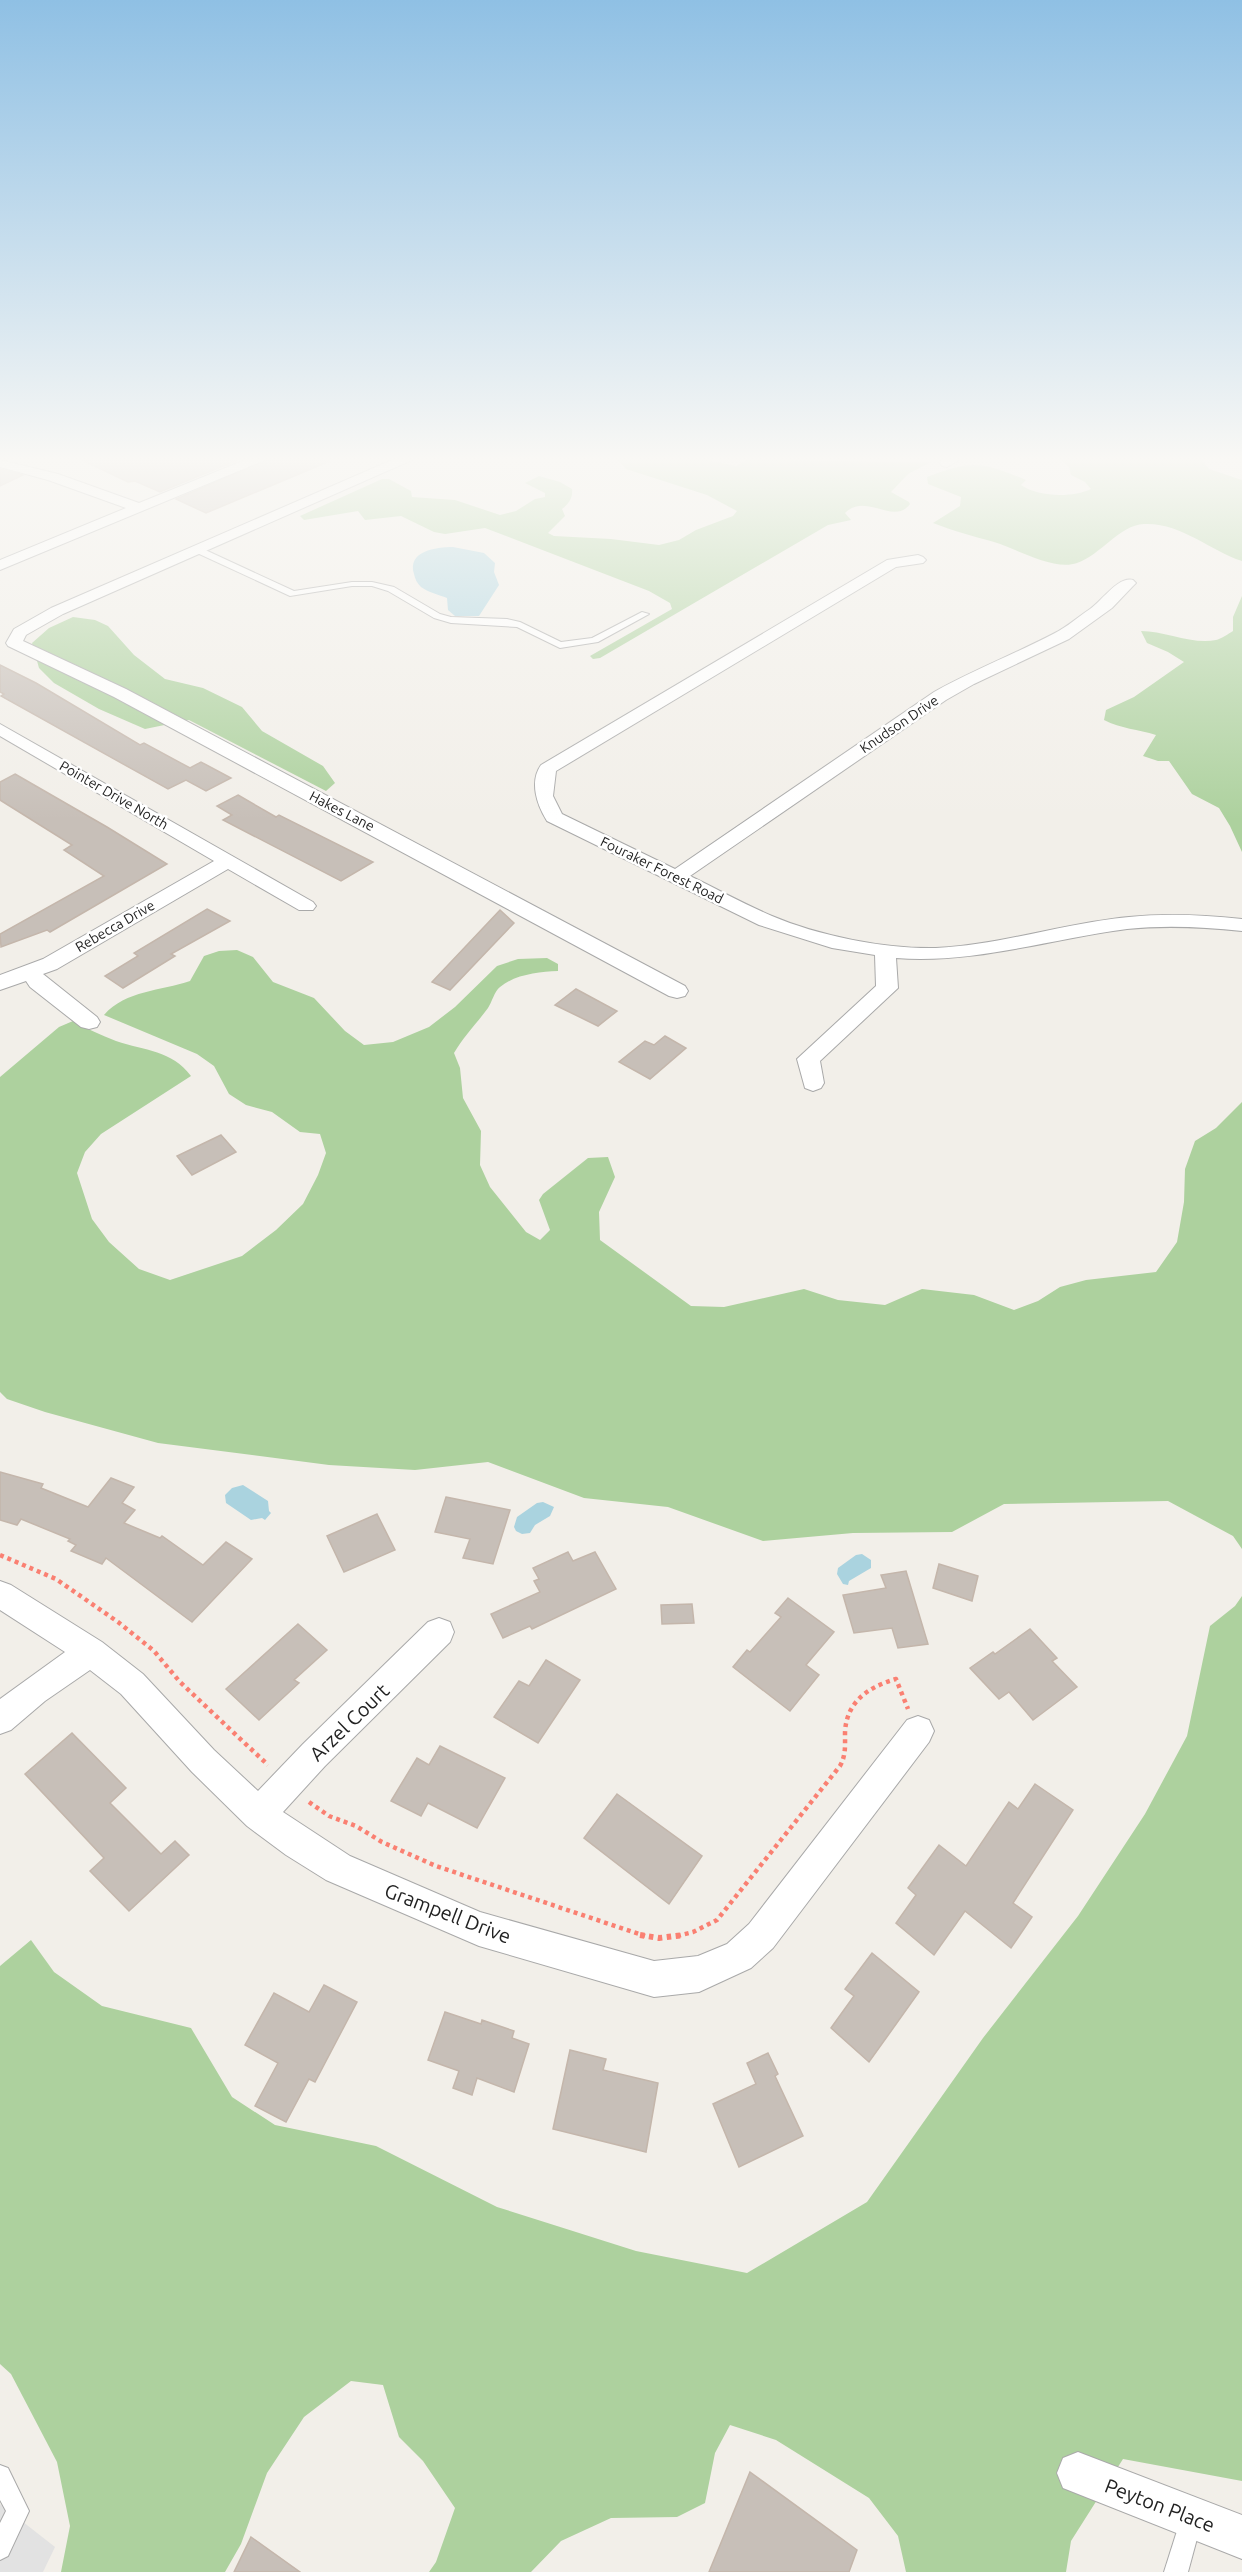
<svg xmlns="http://www.w3.org/2000/svg" width="1242" height="2572" font-family="Ubuntu,sans-serif">
  <style>
    .forest { fill: #add19e }
    .parking { fill: #e2e2e2 }
    .water { fill: #aad3df }
    .building { fill: #c7bfb8; stroke: #c4b6ab; stroke-width: 1.5 }
    .lines { fill: none; stroke-linecap: round; stroke-linejoin: round }
    .lane-casing { stroke: #a9a9a9; stroke-width: 2 }
    .street-casing { stroke: #a9a9a9; stroke-width: 2 }
    .path-far1 { stroke: #fa8072; stroke-width: 4.5; stroke-dasharray: 4 4; stroke-linecap: butt }
    .path { stroke: #fa8072; stroke-width: 6; stroke-dasharray: 4.5 4.5; stroke-linecap: butt }
    .lane { fill: #fff; fill-rule: evenodd }
    .street { fill: #fff; fill-rule: evenodd }
    .labels { text-anchor: middle; dominant-baseline: central; stroke-width: 5; stroke-linejoin: round; paint-order: stroke }
    .far-street-label { font-size: 14px; fill: #222; stroke: #fff }
    .near-street-label { font-size: 20px; fill: #222; stroke: #fff }
  </style>
  <rect width="100%" height="100%" fill="#f2efe9"/>
  <!-- forest -->
  <g class="forest">
    <path d="M618 460H707L736 466 747 460 931 462 908 474 891 492 909 502 910 504C894 526 866 492 845 513L851 520 828 525 600 658 593 659 590 656 672 609 670 603 649 591 485 528 445 534 434 532 401 516 365 520 358 511 304 520 300 516 382 479H389L411 491 412 497 455 500 500 515 516 511 535 499 545 497V493L525 483 539 476 560 482 572 489C573 498 569 503 562 509L565 516 548 533 554 536 611 539 659 545 679 540 696 530 733 516 737 511 707 495 626 469Z"/>
    <path d="M1061 460H1202L1209 469 1242 480V561C1209 550 1180 522 1144 524 1119 525 1101 555 1077 563 1054 571 1017 549 994 542 973 536 953 531 933 523L960 506 961 497 928 484 927 477C972 459 983 462 1026 480L1021 485C1038 497 1072 498 1091 489L1085 482 1071 475 1069 467Z"/>
    <path d="M1242 596V852L1230 826 1219 808 1192 794 1169 761H1158L1143 756 1156 735C1138 729 1121 729 1104 720L1106 710 1134 697 1184 662 1168 652 1147 643 1141 631C1165 631 1193 645 1216 640 1221 639 1228 634 1233 631V617Z"/>
    <path d="M73 617 95 620 108 626 134 655 165 679 203 688 242 707 262 731 323 766 335 783 326 791 189 720 145 729 99 709 54 683 39 668 32 643 49 628Z"/>
    <path d="M237 950 253 957 273 982 314 998 345 1031 364 1045 393 1042 429 1027 455 1007 497 966 518 959 547 958 558 964V971C539 972 516 974 500 987 494 992 492 1002 488 1008 477 1023 464 1036 454 1053L460 1068 463 1098 481 1131 480 1165 490 1187 526 1232 540 1240 550 1230 539 1200 543 1194 588 1158 608 1157 615 1177 599 1212 600 1240 691 1306 724 1307 804 1289 838 1300 885 1305 922 1289 974 1295 1014 1310 1038 1301 1060 1287 1086 1280 1156 1272 1177 1242 1184 1202 1185 1169 1195 1141 1216 1128 1242 1102V1549L1233 1536 1168 1501 1004 1504 952 1532 853 1533 763 1541 668 1507 584 1498 488 1462 415 1470 329 1465 158 1443 45 1412 7 1399 0 1392V1077L59 1027 73 1021C87 1029 101 1035 116 1041 145 1051 172 1050 191 1076L101 1134 85 1152 77 1173 92 1219 109 1242 139 1269 170 1280 242 1256 276 1230 303 1204 318 1175 326 1153 320 1134 300 1132 272 1112 246 1105 229 1094 214 1066 197 1054 104 1015C126 990 161 991 190 981L204 956 219 951Z"/>
    <path d="M1242 1596V2481L1123 2459 1071 2541 1066 2572H906L898 2536 869 2498 776 2440 730 2425 715 2453 705 2503 677 2517 611 2518 561 2541 531 2572H429L436 2562 455 2508 423 2461 399 2437 383 2385 351 2381 304 2417 267 2473 241 2544 225 2572H61L70 2526 57 2462 11 2374 0 2364V1966L31 1940 54 1972 102 2006 191 2028 232 2097 275 2125 376 2146 497 2207 636 2251 747 2273 867 2202 983 2038 1078 1916 1145 1814 1187 1736 1210 1626 1235 1606Z"/>
  </g>
  <!-- parking -->
  <path class="parking" d="M0 2504 55 2547 43 2572H0Z"/>
  <!-- water -->
  <g class="water">
    <path d="M453 547 484 553 495 563 494 572 499 585 479 616H455L448 610 447 598C439 595 428 592 421 587 417 583 415 579 414 574 407 551 436 547 453 547Z"/>
    <path d="M243 1485 268 1501 269 1511 271 1513 265 1520 262 1518 251 1520 226 1503 225 1495 232 1488Z"/>
    <path d="M543 1502 554 1507 550 1516 535 1525 530 1533 522 1534 516 1531 514 1527 517 1517 537 1503Z"/>
    <path d="M862 1554 871 1560V1568L849 1581 848 1585 843 1584 837 1574 838 1568 856 1555Z"/>
  </g>
  <!-- building -->
  <g class="building">
    <path d="M82 460H238L160 492 135 481 128 482Z"/>
    <path d="M267 460 330 461 206 513 176 499Z"/>
    <path d="M0 469 23 475 0 486Z"/>
    <path d="M0 665 36 683 140 745 144 743 190 768 201 762 231 778 206 791 186 780 168 789 1 696 4 694 0 692Z"/>
    <path d="M15 774 107 827 167 864 50 932 47 930 1 947 0 934 104 876 64 850 72 845 0 800V782Z"/>
    <path d="M238 795 276 817 279 815 373 862 341 881 223 820 232 815 217 806Z"/>
    <path d="M207 909 230 921 171 954 175 956 123 988 105 976 138 956 134 953Z"/>
    <path d="M500 910 514 923 450 990 432 982Z"/>
    <path d="M576 989 617 1011 598 1026 555 1005Z"/>
    <path d="M665 1036 686 1048 650 1079 619 1062 645 1041 654 1045Z"/>
    <path d="M221 1135 236 1152 192 1175 177 1156Z"/>
    <path d="M0 1472 43 1484 41 1488 88 1507 111 1478 134 1487 122 1503 135 1510 124 1523 160 1538 162 1536 203 1565 226 1542 252 1559 192 1622 106 1558 102 1564 71 1551 76 1545 68 1541 70 1539 21 1519 17 1525 0 1520Z"/>
    <path d="M446 1497 510 1510 493 1564 463 1558 470 1539 435 1532Z"/>
    <path d="M377 1514 395 1550 344 1572 327 1536Z"/>
    <path d="M568 1552 573 1561 595 1552 616 1589 532 1629 530 1626 503 1638 491 1614 540 1592 534 1581 539 1579 533 1568Z"/>
    <path d="M939 1564 978 1576 972 1601 933 1588Z"/>
    <path d="M906 1571 928 1644 898 1648 892 1628 854 1633 843 1595 886 1588 881 1575Z"/>
    <path d="M788 1598 834 1632 806 1665 819 1675 790 1711 733 1667 747 1650 750 1652 781 1617 775 1613Z"/>
    <path d="M692 1604 694 1623 662 1624 661 1605Z"/>
    <path d="M298 1624 327 1650 294 1680 299 1683 259 1720 226 1689Z"/>
    <path d="M1030 1629 1057 1658 1052 1661 1077 1687 1033 1720 1009 1692 999 1699 970 1668 993 1652 995 1654Z"/>
    <path d="M546 1660 580 1680 538 1743 494 1717 519 1681 529 1686Z"/>
    <path d="M72 1733 126 1788 110 1803 161 1854 175 1841 189 1855 129 1911 90 1871 104 1858 25 1774Z"/>
    <path d="M440 1746 505 1778 477 1828 428 1803 421 1816 391 1801 417 1758 429 1765Z"/>
    <path d="M1035 1784 1073 1810 1013 1903 1032 1917 1011 1948 965 1911 934 1955 896 1923 916 1895 908 1888 939 1845 966 1866 1009 1802 1018 1809Z"/>
    <path d="M617 1794 702 1856 669 1904 584 1838Z"/>
    <path d="M872 1953 919 1992 869 2062 831 2028 854 1996 845 1989Z"/>
    <path d="M324 1985 357 2002 315 2082 309 2079 286 2122 255 2106 278 2063 245 2045 274 1993 309 2012Z"/>
    <path d="M445 2012 481 2024 482 2020 514 2031 512 2038 529 2044 514 2092 477 2078 472 2095 453 2088 459 2071 428 2060Z"/>
    <path d="M570 2050 606 2059 603 2070 658 2083 646 2152 553 2129Z"/>
    <path d="M768 2053 778 2074 775 2076 803 2136 739 2167 713 2104 756 2084 747 2063Z"/>
    <path d="M750 2472 857 2550 849 2572H709Z"/>
    <path d="M251 2537 300 2572H234Z"/>
  </g>
  <g class="lines">
    <!-- lane casing -->
    <g class="lane-casing">
      <g id="lane">
        <path d="M195 548H201L294 591 352 582H372L394 587 440 614 451 617 507 619 520 622 561 642 592 638 642 612 649 614 598 642 560 648 517 627 451 623 434 618 388 591 372 586H352L290 596 195 552Z"/>
        <path d="M0 2465 8 2468 29 2511 8 2556 0 2560V2523L6 2511 0 2500Z"/>
        <path d="M1191 2509 1199 2512 1202 2520 1188 2572H1164L1183 2512Z"/>
      </g>
    </g>
    <!-- street casing -->
    <g class="street-casing">
      <g id="street">
        <path d="M0 460 58 474 139 503 245 460H265L0 570V560L126 508 48 480 0 467Z"/>
        <path d="M392 460H412L63 614 26 635 23 641 126 689 685 986 688 991 685 996 677 998 669 996 114 697 8 646 6 643 14 629 51 608Z"/>
        <path d="M942 460H959L947 467 942 466 940 463Z"/>
        <path d="M918 555 923 557 926 560 923 563 896 567 556 771 553 796 562 814 675 869 934 692C973 670 1015 654 1055 633 1067 627 1078 617 1090 609 1102 601 1118 576 1133 580L1136 583 1133 586 1112 608 1069 639 974 684 946 700 690 876C717 889 744 904 772 916 819 936 885 949 936 948 1001 945 1064 923 1129 917 1167 913 1204 915 1242 919V931C1204 927 1166 925 1127 929 1050 939 975 964 896 958L898 988 820 1061 824 1083 821 1088 813 1091 805 1088 797 1059 876 986 875 955 832 948 759 925 547 821C537 805 529 782 541 765L887 560Z"/>
        <path d="M0 724 313 902 316 906 313 910H299L228 869 57 969 43 974 97 1017 100 1022 97 1027 89 1029 81 1027 30 987 26 981 0 990V975L43 959 214 861 0 736Z"/>
        <path d="M0 1581 11 1585 102 1642 143 1674 214 1750 258 1791 303 1744 428 1622 439 1618 450 1622 454 1632 450 1642 325 1766 283 1812 350 1856 480 1912 654 1961 698 1956 727 1944 749 1924 907 1720 918 1716 929 1720 934 1731 929 1742 773 1948 751 1968 699 1992 654 1997 479 1946 326 1880 286 1855 247 1826 192 1772 121 1694 90 1670 45 1701 11 1730 0 1734V1699L65 1652 0 1610Z"/>
        <path d="M1078 2452 1242 2515V2559L1063 2488 1057 2473 1063 2458Z"/>
      </g>
    </g>
    <!-- path-far1 -->
    <g class="path-far1">
      <path d="M0 1555 56 1579 118 1622 154 1651 180 1682 268 1765"/>
      <path d="M309 1802 329 1816 356 1826 382 1842 436 1866 645 1936"/>
      <path d="M677 1936 693 1932 717 1920 840 1766C846 1755 845 1746 845 1733 846 1702 868 1687 896 1679L908 1709"/>
    </g>
    <!-- path -->
    <path class="path" d="M640 1935 659 1938 684 1935"/>
    <!-- lane -->
    <use href="#lane" class="lane"/>
    <!-- street -->
    <use href="#street" class="street"/>
  </g>
  <!-- sky -->
  <linearGradient id="sky" x2="0" y2="1"><stop stop-color="#8fc0e4"/><stop offset="0.56" stop-color="#f9f8f5"/><stop offset="1" stop-color="#f9f8f5" stop-opacity="0"/></linearGradient>
  <rect width="1242" height="820" fill="url(#sky)"/>
  <g class="labels">
    <!-- far-street labels -->
    <g class="far-street-label">
      <text transform="translate(899 724) rotate(-34)">Knudson Drive</text>
      <text transform="translate(114 795) rotate(30)">Pointer Drive North</text>
      <text transform="translate(342 811) rotate(27)">Hakes Lane</text>
      <text transform="translate(662 870) rotate(26)">Fouraker Forest Road</text>
      <text transform="translate(115 926) rotate(-30)">Rebecca Drive</text>
    </g>
    <!-- near-street labels -->
    <g class="near-street-label">
      <text transform="translate(349 1722) rotate(-44)">Arzel Court</text>
      <text transform="translate(448 1913) rotate(21)">Grampell Drive</text>
      <text transform="translate(1160 2505) rotate(21)">Peyton Place</text>
    </g>
  </g>
</svg>
